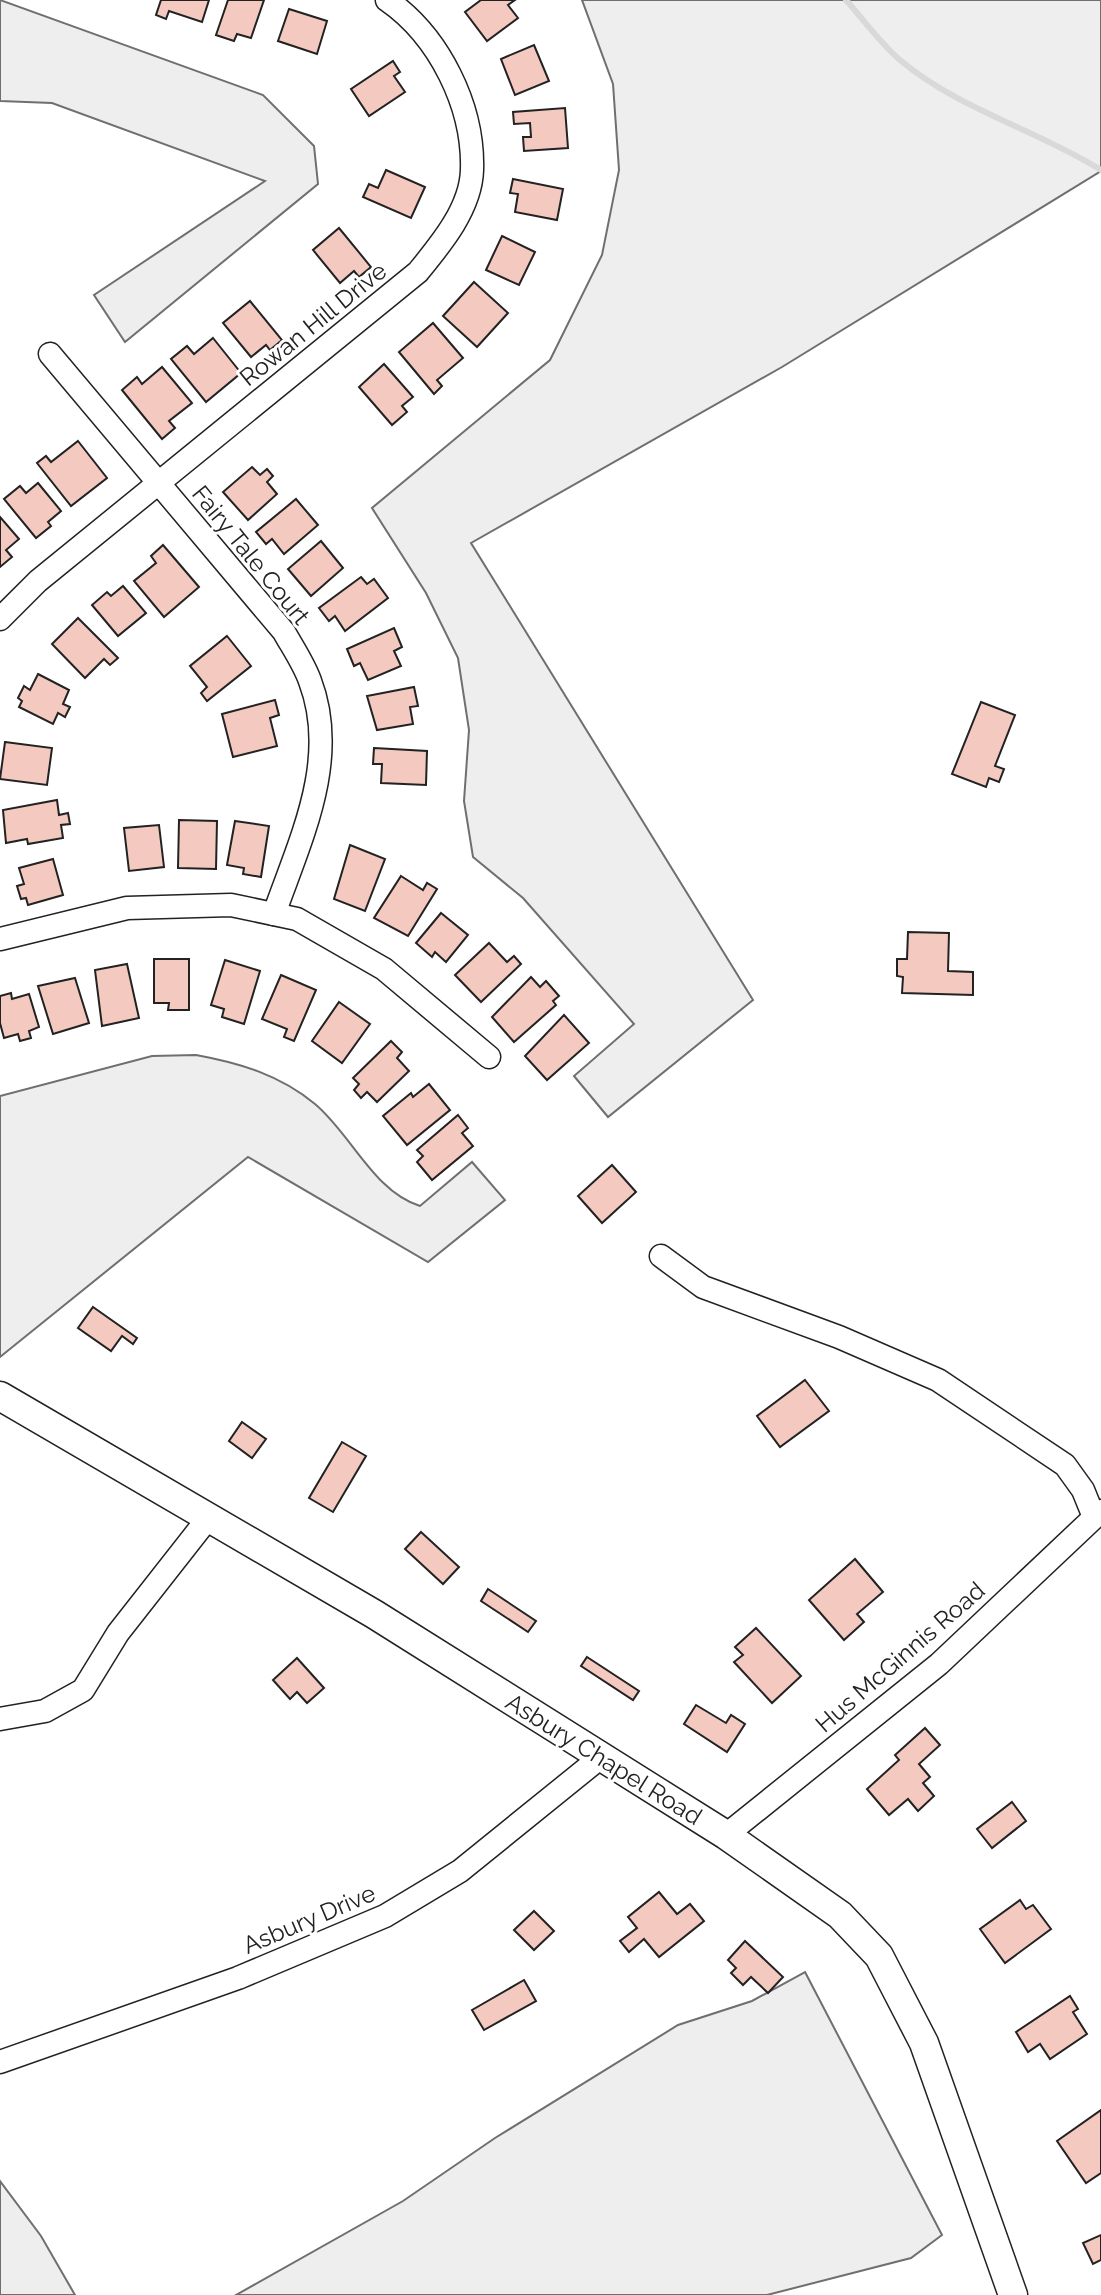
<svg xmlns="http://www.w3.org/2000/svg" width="1101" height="2295" font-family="Raleway,sans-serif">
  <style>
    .green { fill: #eee; stroke: #6f6f6f; stroke-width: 2 }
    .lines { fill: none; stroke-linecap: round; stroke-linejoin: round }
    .stream { stroke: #d9d9d9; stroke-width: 6 }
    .building { fill: #f3c9c0; stroke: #222; stroke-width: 2 }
    .minor-casing { stroke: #222; stroke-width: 25 }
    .major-casing { stroke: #222; stroke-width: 31 }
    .minor { stroke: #fff; stroke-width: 22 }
    .major { stroke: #fff; stroke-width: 28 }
    .labels { text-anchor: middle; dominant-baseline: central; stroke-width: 6; stroke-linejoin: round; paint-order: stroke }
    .street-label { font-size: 24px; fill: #222; stroke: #fff }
  </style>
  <rect width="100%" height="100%" fill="#fff"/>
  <!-- green -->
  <g class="green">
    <path d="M0 0 263 95 314 146 318 184 125 342 94 295 265 181 52 103 0 101Z"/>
    <path d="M582 0H1101V171L782 367 471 543 753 1000 608 1117 574 1076 634 1024 523 898 473 857 464 801 469 730 458 658 426 593 372 508 550 360 602 255 619 170 613 84Z"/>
    <path d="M196 1055C240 1063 280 1075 315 1104 351 1134 374 1192 420 1206L472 1162 505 1200 428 1262 248 1157 0 1357V1096L152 1056Z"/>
    <path d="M805 1972 942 2235 911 2258 767 2295H236L403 2201 495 2138 678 2025 752 2001Z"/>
    <path d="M0 2181 41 2236 75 2295H0Z"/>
  </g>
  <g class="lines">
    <!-- stream -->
    <path class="stream" d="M846 0C863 19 880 43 900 60 958 109 1037 130 1101 170"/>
  </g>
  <!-- building -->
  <g class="building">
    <path d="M161 0H209L202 22 169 11 166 19 156 15Z"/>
    <path d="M228 0H264L251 38 237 34 234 41 216 35Z"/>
    <path d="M481 0H515L508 5 518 18 487 41 465 12Z"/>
    <path d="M289 9 327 21 317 54 278 41Z"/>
    <path d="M534 45 549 81 515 95 501 59Z"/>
    <path d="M393 61 400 72 394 76 405 92 369 116 351 89Z"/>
    <path d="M565 108 568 148 524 151 523 137H531L530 123 514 124 513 112Z"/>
    <path d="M386 170 425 187 411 218 363 197 369 184 378 188Z"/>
    <path d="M513 179 563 189 557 220 515 212 518 194 510 193Z"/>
    <path d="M339 228 371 267 359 277 354 271 340 283 313 250Z"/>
    <path d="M502 236 535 252 519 285 486 270Z"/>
    <path d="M474 282 508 313 477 347 443 316Z"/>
    <path d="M250 301 282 340 270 350 266 345 251 357 223 323Z"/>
    <path d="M433 323 463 358 437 380 442 386 434 394 399 352Z"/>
    <path d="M213 338 241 373 206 402 171 359 187 346 194 354Z"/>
    <path d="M384 364 413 397 402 406 407 412 392 425 359 387Z"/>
    <path d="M162 367 192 403 169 421 175 428 162 439 122 390 137 377 142 384Z"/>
    <path d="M78 441 107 478 71 506 37 463 46 456 51 462Z"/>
    <path d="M252 467 260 475 267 469 273 476 267 482 277 494 248 520 223 492Z"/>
    <path d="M38 483 61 511 48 522 51 526 36 538 4 499 20 486 26 493Z"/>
    <path d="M296 499 318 525 284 554 272 539 266 544 256 532Z"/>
    <path d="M0 517 19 539 6 550 12 557 0 567Z"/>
    <path d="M321 541 343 568 311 596 288 569Z"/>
    <path d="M163 545 199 587 164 617 134 581 156 563 151 556Z"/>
    <path d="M361 577 367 584 374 579 388 598 345 631 335 616 329 621 319 608Z"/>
    <path d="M123 586 146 613 118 636 92 605 107 592 111 596Z"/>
    <path d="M78 618 118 658 110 665 104 659 85 678 52 644Z"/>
    <path d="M394 628 402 647 394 651 401 666 368 680 360 663 354 666 347 649Z"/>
    <path d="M227 636 251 666 207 701 201 693 207 687 190 666Z"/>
    <path d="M38 674 69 690 63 704 70 707 65 717 58 713 53 724 19 707 22 701 18 698 24 686 30 690Z"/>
    <path d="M414 687 418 706 410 707 413 724 377 730 367 696Z"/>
    <path d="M275 700 279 715 270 718 277 746 233 757 222 714Z"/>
    <path d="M981 702 1015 715 995 766 1004 769 999 782 989 778 986 787 952 774Z"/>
    <path d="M5 742 52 748 47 785 0 779Z"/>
    <path d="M374 748 427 751 426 785 381 783 382 764H373Z"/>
    <path d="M57 800 59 815 68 813 70 824 61 825 63 838 28 844 27 839 6 843 3 810Z"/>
    <path d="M179 820 217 821 216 869 178 868Z"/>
    <path d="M235 821 269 826 261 877 243 874 244 868 227 865Z"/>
    <path d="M159 825 164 867 129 871 124 828Z"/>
    <path d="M350 845 385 859 365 911 334 899Z"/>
    <path d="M53 859 63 895 28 905 26 898 21 899 17 886 24 884 19 868Z"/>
    <path d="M401 876 423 890 427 883 437 889 408 936 374 918Z"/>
    <path d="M441 913 468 935 446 962 435 952 432 957 416 943Z"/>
    <path d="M908 932 949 933 948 971 973 972V995L902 993 903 977 897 976V959H907Z"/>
    <path d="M489 943 507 962 514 956 521 964 481 1002 455 975Z"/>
    <path d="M154 959H189V1010H168L169 1003H154Z"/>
    <path d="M225 960 260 971 244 1024 222 1017 224 1009 211 1005Z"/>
    <path d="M127 964 139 1018 102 1026 95 970Z"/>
    <path d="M281 975 316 990 294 1041 284 1037 287 1029 262 1019Z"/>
    <path d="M531 977 540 987 546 981 559 996 553 1001 556 1005 514 1042 492 1017Z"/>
    <path d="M75 978 89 1023 53 1034 38 986Z"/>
    <path d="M11 993 12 999 29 994 39 1027 29 1031 31 1038 20 1041 18 1034 4 1038 0 1023V996Z"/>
    <path d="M339 1002 370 1024 342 1063 312 1041Z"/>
    <path d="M564 1015 589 1043 547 1080 525 1056Z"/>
    <path d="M391 1041 402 1052 397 1058 409 1071 377 1102 367 1092 361 1098 354 1090 359 1084 353 1078Z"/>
    <path d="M429 1084 450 1110 407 1145 383 1116 411 1093 413 1097Z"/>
    <path d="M458 1115 468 1128 462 1133 473 1146 432 1180 417 1162 423 1156 417 1150Z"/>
    <path d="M612 1165 636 1192 602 1223 578 1196Z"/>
    <path d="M93 1307 137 1338 133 1344 122 1336 111 1351 78 1328Z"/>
    <path d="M805 1380 829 1411 780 1447 757 1416Z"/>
    <path d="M242 1422 266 1439 252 1458 229 1441Z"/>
    <path d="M342 1442 366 1456 333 1512 309 1498Z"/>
    <path d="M421 1532 459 1567 443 1584 405 1549Z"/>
    <path d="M855 1559 883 1592 857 1614 864 1622 844 1640 809 1600Z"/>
    <path d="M488 1589 536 1621 528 1632 481 1601Z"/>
    <path d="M756 1628 801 1676 772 1703 734 1662 743 1655 735 1647Z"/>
    <path d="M587 1657 639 1691 633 1700 581 1666Z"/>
    <path d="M297 1658 324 1688 307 1703 297 1692 290 1699 273 1680Z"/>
    <path d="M696 1705 726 1723 731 1715 745 1724 727 1752 684 1724Z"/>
    <path d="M925 1728 940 1745 919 1764 930 1777 923 1783 934 1796 918 1811 908 1799 889 1815 867 1789 899 1760 895 1755Z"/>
    <path d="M1012 1802 1026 1821 992 1848 977 1829Z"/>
    <path d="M659 1892 677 1914 690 1904 704 1921 659 1957 644 1939 629 1952 620 1941 637 1928 628 1917Z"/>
    <path d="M1020 1900 1026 1909 1033 1905 1051 1929 1005 1963 980 1929Z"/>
    <path d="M534 1911 554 1931 534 1950 514 1930Z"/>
    <path d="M745 1941 783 1977 768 1993 751 1977 743 1985 731 1973 736 1968 728 1960Z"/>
    <path d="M524 1980 536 2001 484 2030 472 2010Z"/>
    <path d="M1070 1996 1078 2009 1073 2012 1087 2034 1050 2059 1040 2044 1028 2052 1016 2032Z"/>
    <path d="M1101 2110V2173L1086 2183 1057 2141Z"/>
    <path d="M1101 2235V2260L1093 2264 1083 2243Z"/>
  </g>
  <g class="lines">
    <!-- minor casing -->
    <g class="minor-casing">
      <g id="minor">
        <path d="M50 354 284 632C293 648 304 664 310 681 340 760 300 840 274 914"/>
        <path d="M0 619 38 581 418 272C441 244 471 208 472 170 474 106 439 36 387 0"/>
        <path d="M0 939 127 908 231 905 297 919 384 969 489 1057"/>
        <path d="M661 1256 703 1287 839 1337 938 1380 1065 1465 1083 1490 1094 1517"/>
        <path d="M0 1719 45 1711 83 1690 118 1633 209 1517"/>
        <path d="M726 1835 939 1664 1101 1511"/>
        <path d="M0 2062 238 1978 385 1916 460 1871 601 1757"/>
      </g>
    </g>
    <!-- major casing -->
    <g class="major-casing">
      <path id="major" d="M0 1396 374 1614 726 1835 840 1915 879 1956 924 2043 1013 2295"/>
    </g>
    <!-- minor -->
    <use href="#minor" class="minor"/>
    <!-- major -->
    <use href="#major" class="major"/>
  </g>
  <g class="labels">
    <!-- street labels -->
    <g class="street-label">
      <text transform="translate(313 324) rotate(-39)">Rowan Hill Drive</text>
      <text transform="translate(251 555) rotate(51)">Fairy Tale Court</text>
      <text transform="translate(900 1657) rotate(-41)">Hus McGinnis Road</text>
      <text transform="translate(604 1759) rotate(32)">Asbury Chapel Road</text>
      <text transform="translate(309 1919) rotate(-23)">Asbury Drive</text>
    </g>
  </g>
</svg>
